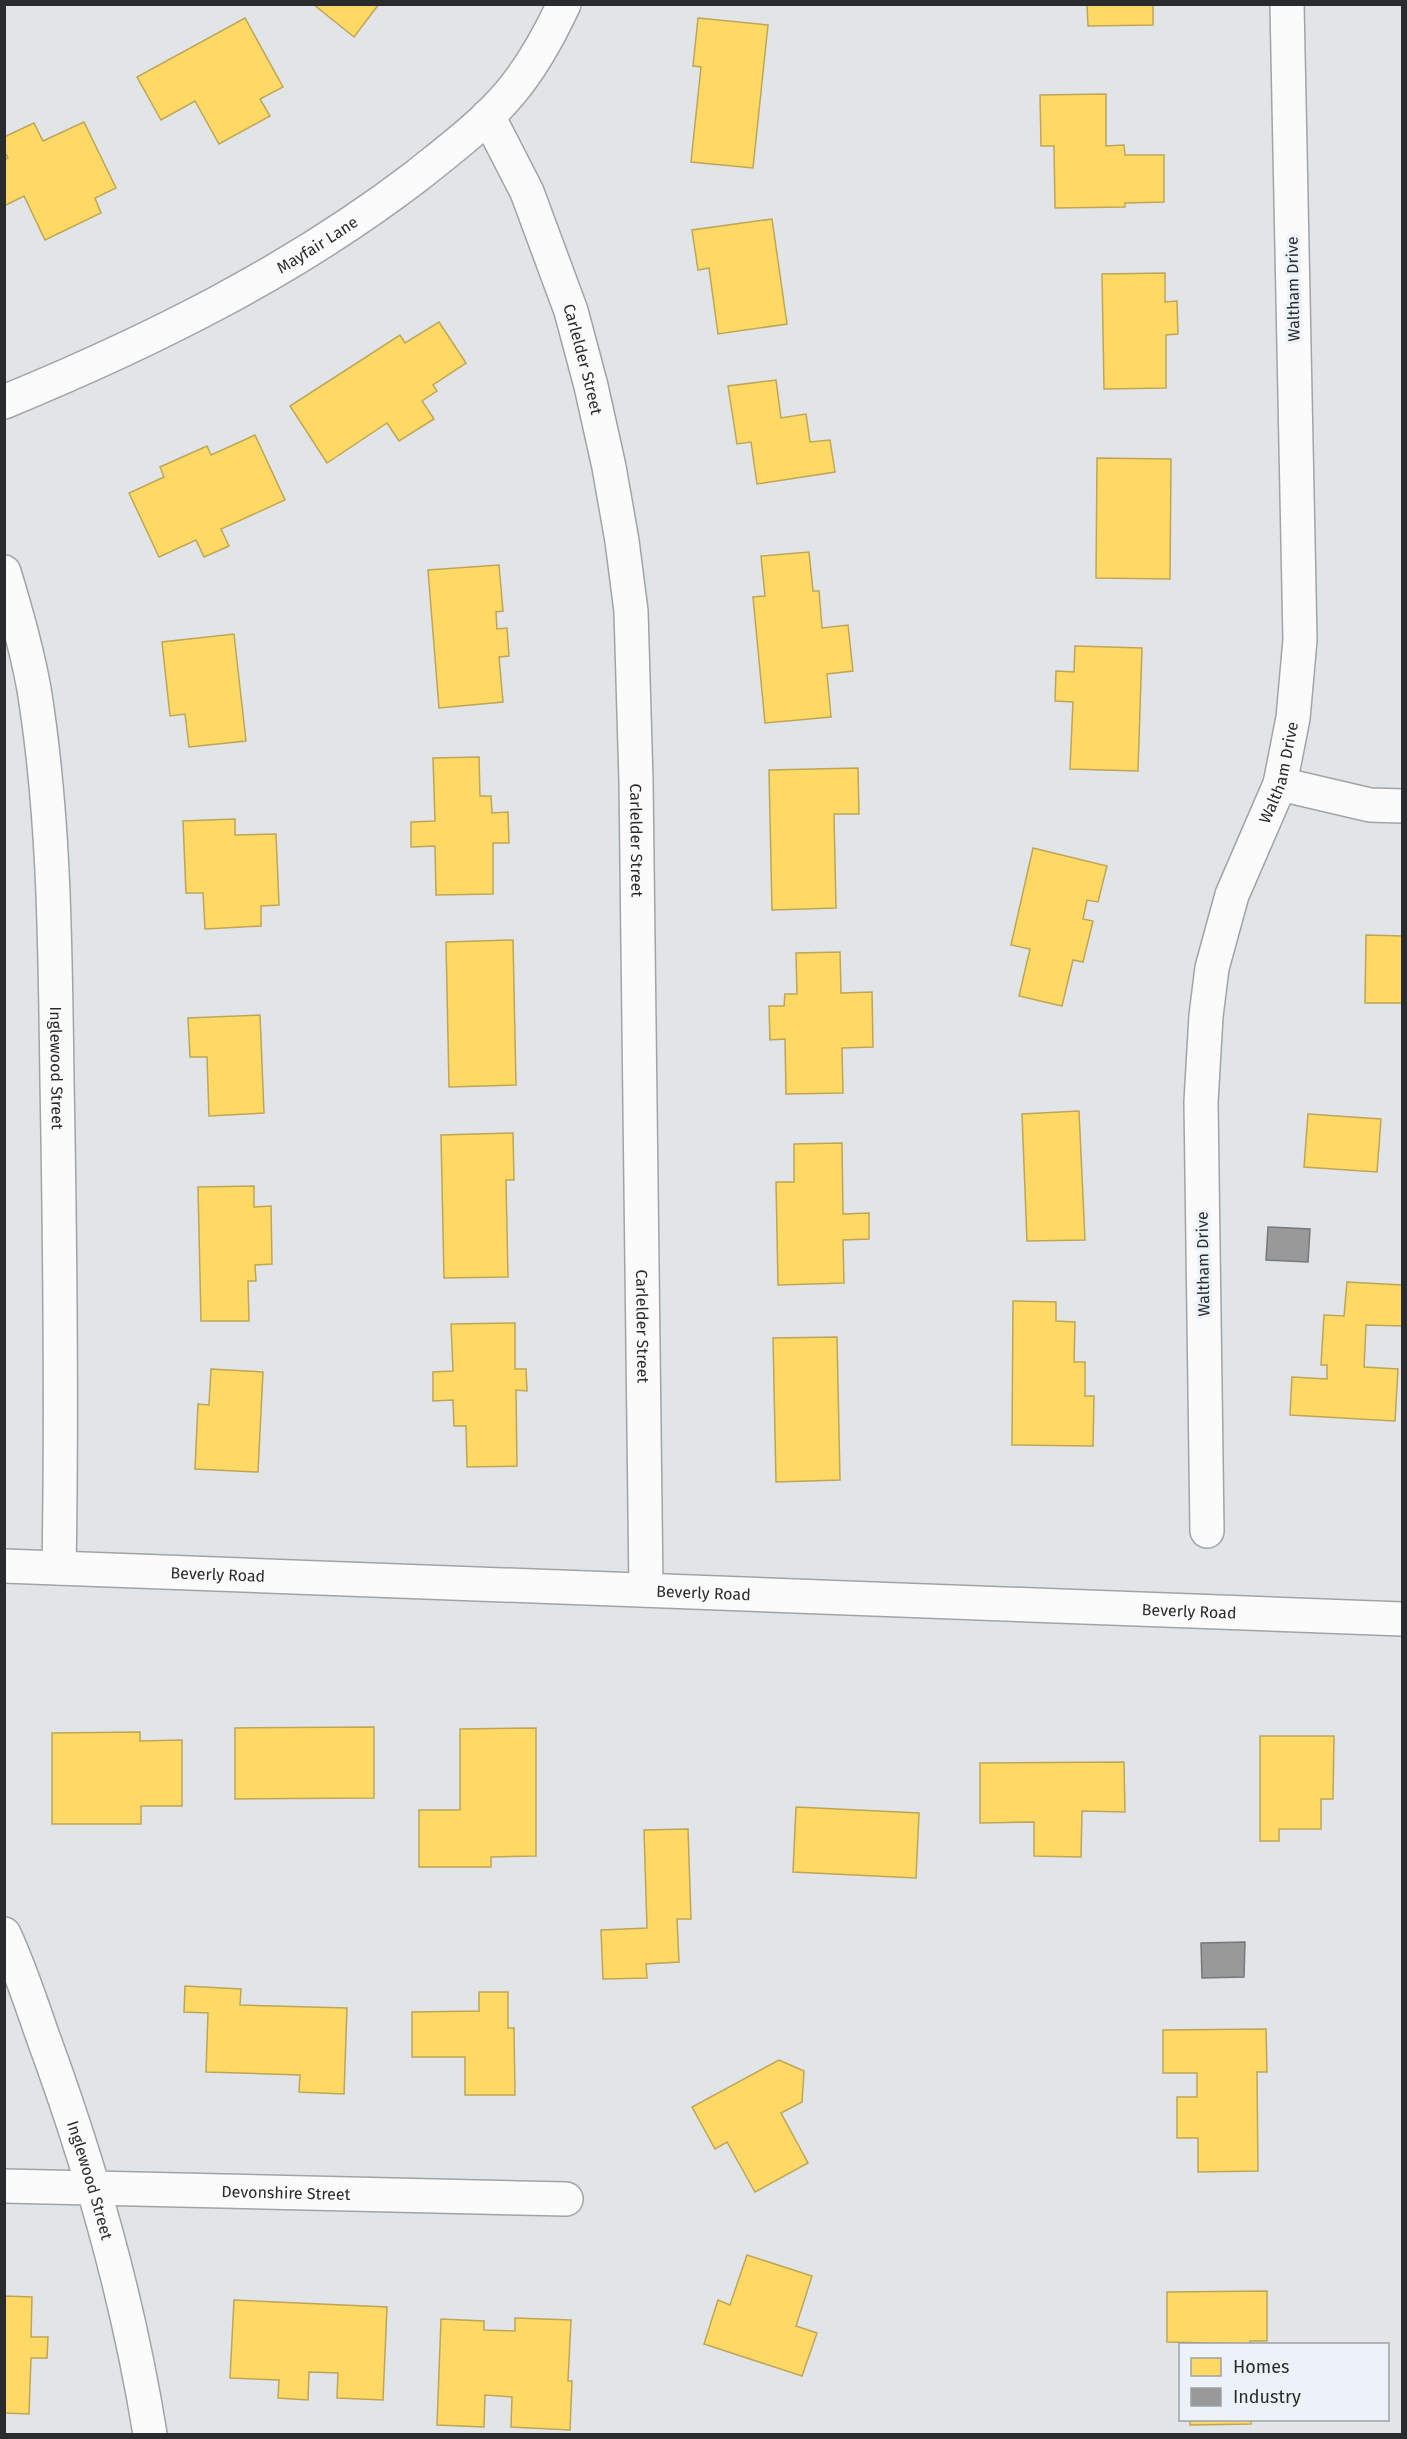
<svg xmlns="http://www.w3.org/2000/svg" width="1407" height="2439" font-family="'Fira Sans',sans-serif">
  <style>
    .homes { fill: #ffd966; stroke: #bfa555; stroke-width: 1.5 }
    .industry { fill: #999; stroke: #777879; stroke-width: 1.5 }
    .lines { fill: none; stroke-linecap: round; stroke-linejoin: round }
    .minor-casing { stroke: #a1a4a6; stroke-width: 36 }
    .tertiary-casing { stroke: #a1a4a6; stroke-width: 36 }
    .minor { stroke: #fbfbfb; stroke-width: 33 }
    .tertiary { stroke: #fbfbfb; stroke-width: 33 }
    .labels { text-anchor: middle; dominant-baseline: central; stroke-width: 6; stroke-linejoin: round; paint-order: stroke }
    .street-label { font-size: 16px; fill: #292b2d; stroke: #ecf2f7 }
  </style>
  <rect width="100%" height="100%" fill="#e2e5e7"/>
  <!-- homes -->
  <g class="homes">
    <path d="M313 4H379L354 37Z"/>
    <path d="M1087 4H1153V25L1088 26Z"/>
    <path d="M245 18 283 87 260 99 270 116 219 144 195 101 161 120 137 77Z"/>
    <path d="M698 18 768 25 753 168 691 162 701 67 693 66Z"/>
    <path d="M1106 94V146L1124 145 1125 155H1164V202L1125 203V207L1055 208 1054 146H1041L1040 95Z"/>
    <path d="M84 122 116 188 95 198 101 213 45 240 24 196 4 206V160L8 158 4 150V137L34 123 43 141Z"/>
    <path d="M772 219 787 324 718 334 709 268 698 270 692 230Z"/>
    <path d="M1165 273V302L1177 301 1178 334 1166 335V388L1104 389 1102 274Z"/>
    <path d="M439 322 466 363 433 385 437 391 422 401 434 419 399 441 387 423 327 463 290 406 400 335 405 343Z"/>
    <path d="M776 380 781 418 806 414 810 442 830 440 835 472 757 484 751 442 737 444 728 386Z"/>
    <path d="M255 435 285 500 221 529 229 546 204 557 196 540 159 557 129 493 164 477 160 467 207 446 211 455Z"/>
    <path d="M1097 458 1171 459 1170 579 1096 578Z"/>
    <path d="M809 552 813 591H819L822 628 848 625 853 671 827 674 831 717 765 723 753 597 765 596 761 556Z"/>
    <path d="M499 565 503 611 496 612 497 629 507 628 509 656 499 657 503 702 439 708 428 570Z"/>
    <path d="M234 634 246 741 189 747 185 714 170 716 162 642Z"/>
    <path d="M1075 646 1142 648 1138 771 1070 769 1073 702 1055 701 1056 671 1074 672Z"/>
    <path d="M479 757 480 796H491L492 813 508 812 509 843H493V894L436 895 435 846 411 847V822L435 821 433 758Z"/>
    <path d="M858 768 859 814H834L836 908 772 910 769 770Z"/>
    <path d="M235 819V835L276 834 279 905 261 906V926L205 929 203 893H186L183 821Z"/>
    <path d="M1033 848 1107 866 1098 902 1087 900 1083 919 1093 921 1083 962 1073 960 1062 1006 1019 996 1030 949 1011 945Z"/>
    <path d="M1366 935 1402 936V1003H1365Z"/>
    <path d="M513 940 516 1085 449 1087 446 942Z"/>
    <path d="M840 952 841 993 872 992 873 1047 842 1048 843 1093 786 1094 785 1039 770 1040 769 1006H784L785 994H797L796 953Z"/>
    <path d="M260 1015 264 1113 209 1116 207 1057H190L188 1018Z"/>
    <path d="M1079 1111 1085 1240 1027 1241 1022 1114Z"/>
    <path d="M1308 1114 1381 1119 1377 1172 1304 1167Z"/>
    <path d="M513 1133 514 1180H506L508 1277 444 1278 441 1135Z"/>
    <path d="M842 1143 843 1214 869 1213V1239L843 1240 844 1283 778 1285 776 1182H794V1144Z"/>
    <path d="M254 1186V1207L271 1206 272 1264 255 1265 256 1281H248L249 1321H201L198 1187Z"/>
    <path d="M1347 1282 1402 1285V1326L1366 1325 1364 1367 1398 1369 1395 1421 1290 1415 1292 1377 1327 1379V1365H1321L1324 1315 1344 1316Z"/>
    <path d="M1013 1301 1056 1302V1321L1075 1322 1074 1362H1085V1396H1094L1093 1446 1012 1445Z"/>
    <path d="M515 1323V1369H526L527 1391 516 1390 517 1466 467 1467 466 1426H454L453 1400 433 1401V1372L453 1371 451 1324Z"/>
    <path d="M837 1337 840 1480 776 1482 773 1338Z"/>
    <path d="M211 1369 263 1372 258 1472 195 1469 198 1404 209 1405Z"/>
    <path d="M374 1727V1798L235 1799V1728Z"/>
    <path d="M536 1728V1856L491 1857V1867H419V1810H460V1729Z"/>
    <path d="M140 1732V1741L182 1740V1806H141V1824H52V1733Z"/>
    <path d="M1260 1736H1334L1333 1799H1321V1829H1279V1841H1260Z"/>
    <path d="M1124 1762 1125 1812 1082 1811 1081 1857 1034 1856V1822L980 1823V1763Z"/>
    <path d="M796 1807 919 1813 916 1878 793 1872Z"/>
    <path d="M688 1829 691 1919H677L679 1962 646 1964 647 1978 603 1979 601 1930 647 1928 644 1830Z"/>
    <path d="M185 1986 241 1989 240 2005 347 2008 344 2094 299 2092 300 2075 206 2072 208 2013 184 2012Z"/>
    <path d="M479 1992H508V2028H514L515 2095H465V2057H412V2012L479 2011Z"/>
    <path d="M1266 2029 1267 2072H1257L1258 2171 1198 2172V2138H1177V2097H1197V2073H1163V2030Z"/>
    <path d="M779 2060 804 2071 802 2102 781 2113 808 2163 755 2192 727 2142 715 2149 692 2107Z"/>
    <path d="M747 2255 812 2276 796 2326 817 2333 802 2376 704 2344 718 2300 730 2305Z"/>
    <path d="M1267 2291V2341H1250V2344L1167 2342V2292Z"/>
    <path d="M4 2296 32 2297 31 2337H48L47 2358H31L29 2414 4 2413Z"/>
    <path d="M234 2300 387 2307 383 2400 337 2398 338 2373 309 2372 308 2400 278 2398 279 2380 230 2378Z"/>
    <path d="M515 2318 571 2320 568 2381H572L570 2430 511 2427 512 2397 485 2395 484 2427 437 2425 441 2319 484 2321V2330L515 2331Z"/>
    <path d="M1190 2420H1251V2424L1190 2425Z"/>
  </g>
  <!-- industry -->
  <g class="industry">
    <path d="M1268 1227 1310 1229 1308 1262 1266 1260Z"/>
    <path d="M1245 1942 1244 1977 1202 1978 1201 1943Z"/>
  </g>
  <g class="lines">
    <!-- minor casing -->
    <g class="minor-casing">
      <g id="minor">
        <path id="s1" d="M488 116 527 192 571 311 591 386 609 467 622 541 631 611 636 781 646 1590"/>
        <path id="s2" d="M4 402C150 342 293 271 418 175 449 150 484 124 510 93 532 67 549 36 564 4"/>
        <path id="s3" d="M4 572C16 611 27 650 34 689 55 819 55 950 57 1080 60 1243 62 1406 59 1568"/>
        <path d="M1280 784 1370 805 1402 806"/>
        <path id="s4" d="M1207 1531 1201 1102 1206 1016 1212 968 1232 895 1280 784 1293 718 1300 640 1287 4"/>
        <path id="s5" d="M4 1934C20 1968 31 2003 43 2037 91 2167 128 2298 150 2434"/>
        <path id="s6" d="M4 2186 566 2199"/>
      </g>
    </g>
    <!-- tertiary casing -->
    <g class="tertiary-casing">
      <g id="tertiary">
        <path id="s7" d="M4 1566 1402 1619"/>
      </g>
    </g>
    <!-- minor -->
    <use href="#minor" class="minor"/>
    <!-- tertiary -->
    <use href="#tertiary" class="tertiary"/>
  </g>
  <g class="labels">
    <!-- street labels -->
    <g class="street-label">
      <text stroke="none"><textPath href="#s2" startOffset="351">Mayfair Lane</textPath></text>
      <text transform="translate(1293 289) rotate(-91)">Waltham Drive</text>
      <text stroke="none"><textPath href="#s1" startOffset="262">Carlelder Street</textPath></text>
      <text stroke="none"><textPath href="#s4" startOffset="771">Waltham Drive</textPath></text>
      <text stroke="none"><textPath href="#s1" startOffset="748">Carlelder Street</textPath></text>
      <text stroke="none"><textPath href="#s3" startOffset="501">Inglewood Street</textPath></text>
      <text transform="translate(1203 1264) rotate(-91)">Waltham Drive</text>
      <text stroke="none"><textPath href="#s1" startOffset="1234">Carlelder Street</textPath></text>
      <text stroke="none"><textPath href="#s7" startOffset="214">Beverly Road</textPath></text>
      <text stroke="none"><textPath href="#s7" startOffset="700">Beverly Road</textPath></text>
      <text stroke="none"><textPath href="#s7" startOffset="1186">Beverly Road</textPath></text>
      <text stroke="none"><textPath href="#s5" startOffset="261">Inglewood Street</textPath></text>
      <text stroke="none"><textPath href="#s6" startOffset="282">Devonshire Street</textPath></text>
    </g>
  </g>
  <!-- border -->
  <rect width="1407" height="2439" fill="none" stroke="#292b2d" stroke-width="12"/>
  <!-- legend -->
  <rect x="1179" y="2343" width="210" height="78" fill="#ecf2f7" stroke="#9ea2a6" stroke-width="1.5"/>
  <rect x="1191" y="2358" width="30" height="18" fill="#ffd966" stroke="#9ea2a6" stroke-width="1.5"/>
  <text x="1233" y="2373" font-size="18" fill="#292b2d">Homes</text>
  <rect x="1191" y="2388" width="30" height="18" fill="#999999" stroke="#9ea2a6" stroke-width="1.5"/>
  <text x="1233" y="2403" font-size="18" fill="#292b2d">Industry</text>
</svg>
